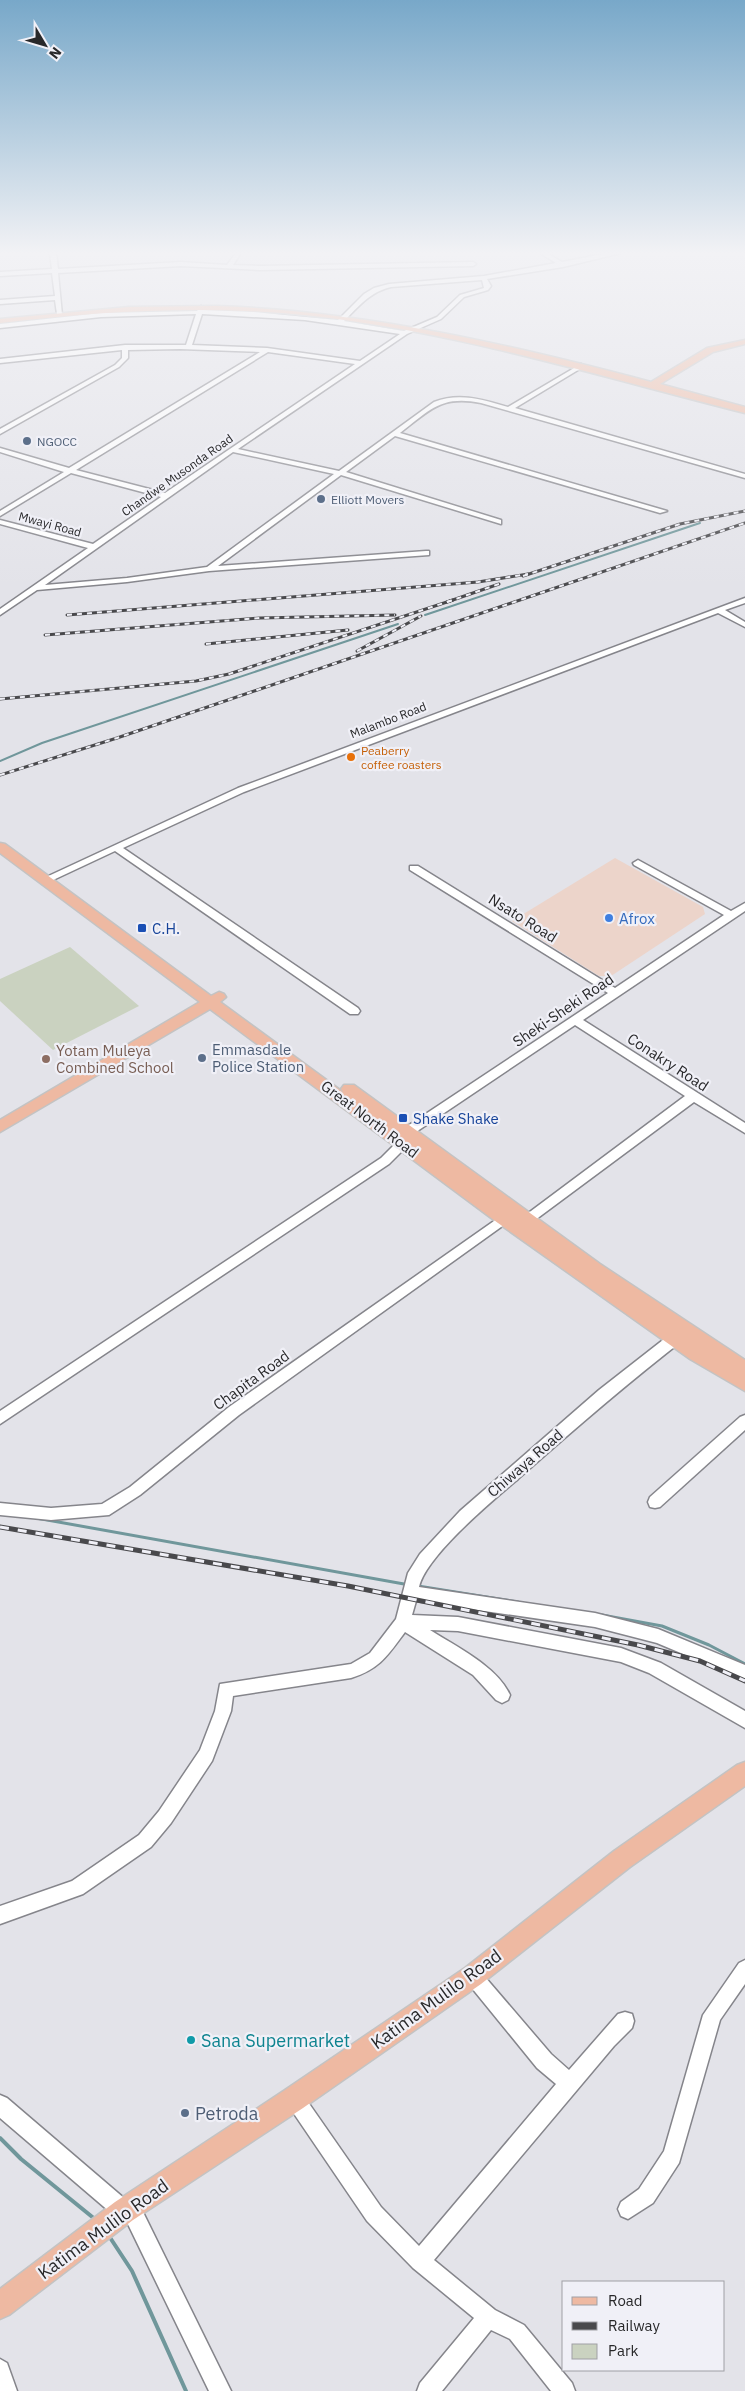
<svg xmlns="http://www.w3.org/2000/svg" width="745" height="2391" font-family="'IBM Plex Sans',sans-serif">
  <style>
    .commercial { fill: #ecd4ca }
    .green { fill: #cad2c0 }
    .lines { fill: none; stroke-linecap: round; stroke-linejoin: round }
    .stream-far2 { stroke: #70979b; stroke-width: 2 }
    .stream-far1 { stroke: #70979b; stroke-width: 3 }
    .stream { stroke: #70979b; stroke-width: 4 }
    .minor-casing { stroke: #85858b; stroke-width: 3 }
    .major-casing { stroke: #c3c3c3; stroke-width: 3 }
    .minor { fill: #fff; fill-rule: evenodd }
    .major { fill: #eeb9a2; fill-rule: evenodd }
    .rail-far1-casing { stroke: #49494c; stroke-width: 3 }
    .rail-casing { stroke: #49494c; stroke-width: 5 }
    .rail-far1 { stroke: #f0f0f7; stroke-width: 2; stroke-dasharray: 5; stroke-linecap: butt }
    .rail { stroke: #f0f0f7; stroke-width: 3; stroke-dasharray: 9; stroke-linecap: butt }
    .service-dot { fill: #5c6f8a; stroke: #f0f0f7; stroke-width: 2 }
    .food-dot { fill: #e8710a; stroke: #f0f0f7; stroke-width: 2 }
    .shop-dot { fill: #3f7fe0; stroke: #f0f0f7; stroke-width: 2 }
    .transit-dot { fill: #1a4fb4; stroke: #f0f0f7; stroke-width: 2 }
    .education-dot { fill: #8d6e63; stroke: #f0f0f7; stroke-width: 2 }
    .culture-dot { fill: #0f9aa8; stroke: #f0f0f7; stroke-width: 2 }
    .labels { text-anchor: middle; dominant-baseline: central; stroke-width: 4.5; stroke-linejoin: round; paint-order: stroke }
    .far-service-label { font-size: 12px; fill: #4e5e75; stroke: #f0f0f7; text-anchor: start }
    .far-street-label { font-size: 12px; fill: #28282a; stroke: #f0f0f7 }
    .far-food-label { font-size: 12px; fill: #c56008; stroke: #f0f0f7; text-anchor: start }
    .street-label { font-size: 15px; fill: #28282a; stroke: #f0f0f7 }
    .shop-label { font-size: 15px; fill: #366cbe; stroke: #f0f0f7; text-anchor: start }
    .transit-label { font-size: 15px; fill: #164399; stroke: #f0f0f7; text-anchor: start }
    .service-label { font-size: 15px; fill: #4e5e75; stroke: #f0f0f7; text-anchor: start }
    .education-label { font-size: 15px; fill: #785e54; stroke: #f0f0f7; text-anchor: start }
    .near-street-label { font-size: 18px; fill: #28282a; stroke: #f0f0f7 }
    .near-culture-label { font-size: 18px; fill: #0d838f; stroke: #f0f0f7; text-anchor: start }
    .near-service-label { font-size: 18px; fill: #4e5e75; stroke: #f0f0f7; text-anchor: start }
  </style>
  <rect width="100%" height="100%" fill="#e3e3e9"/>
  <!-- commercial -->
  <path class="commercial" d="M615 858 703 907 705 914 611 976H599L512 921Z"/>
  <!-- green -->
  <path class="green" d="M70 947 139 1006 53 1050 0 1001V979Z"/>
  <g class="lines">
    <!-- stream-far2 -->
    <g class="stream-far2">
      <path d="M425 615 700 523"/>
      <path d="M0 761 42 743 398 624"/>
    </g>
    <!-- stream-far1 -->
    <g class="stream-far1">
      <path d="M36 1518 404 1584"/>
      <path d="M418 1586 518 1602"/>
      <path d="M602 1615 662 1626 709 1645 745 1664"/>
    </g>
    <!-- stream -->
    <g class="stream">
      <path d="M0 2138 21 2159 96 2220"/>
      <path d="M109 2236 132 2271 186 2391"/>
    </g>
    <!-- minor casing -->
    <g class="minor-casing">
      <g id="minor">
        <path d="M50 253H56L58 269 181 262 227 265 236 253H241L233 265 260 266 473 262 476 264 473 266 260 270 181 266 58 273 62 315 57 314 55 300 0 304V300L55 296 52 273 0 276V272L52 269Z"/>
        <path d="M540 253H547L562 262 608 253H621L563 267 487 279 491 286 488 290 464 297 441 319 407 334 238 449 339 471 434 402C460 392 483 400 508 407L581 364 583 367 515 408 745 474V478L481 403C441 395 430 410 400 433L667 511 660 513 395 436 346 472 501 520V524L341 475 218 566 426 551H429V555L209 571 127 582 37 590 0 615V609L88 548 0 524V520L93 544 161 497 71 473 0 516V511L64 472 0 452V448L69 468 260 352 180 349 128 350V358L119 367 0 434V429L115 365 122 358V350L0 363V359L125 345H186L196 314 101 317 0 328V324L101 313 197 311 201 306 204 308 203 310 254 312 338 320 364 294 374 288 389 284 484 276 556 263ZM482 280 484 288 460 295 437 317 404 331 344 321C359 306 370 292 391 287ZM202 314 305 320 400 334 360 361 267 348 192 345ZM268 352 355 364 165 493 76 470ZM233 452 334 474 207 567 127 578 45 585Z"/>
        <path d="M745 598V603L725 610 745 622V627L718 613 244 792 123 848 358 1008 360 1011 358 1014H350L115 851 51 881H43L42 879 238 788Z"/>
        <path d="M638 860 731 911 745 903V911L583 1020 745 1123V1133L694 1102 531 1223H523L521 1220 523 1217 685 1096 575 1025 404 1140 406 1146 404 1149 389 1164 0 1424V1411L381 1158 394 1145 392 1138 394 1135 608 993 410 870V866H418L615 988 724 915 634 865 633 863Z"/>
        <path d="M504 1214 508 1216 510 1219 508 1222 239 1415 140 1495 109 1515 51 1520 0 1515V1503L51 1508 102 1504 130 1487 229 1407Z"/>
        <path d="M682 1328 687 1329 689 1333 687 1337C629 1382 573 1430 518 1479 492 1501 426 1556 419 1587L595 1613 658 1629 745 1665V1680L657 1643 595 1627 416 1601 412 1615 458 1617 621 1648 661 1663 745 1711V1728L649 1673 621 1662 458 1631 430 1630C455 1646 497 1666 510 1695L508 1700 502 1703 496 1700 473 1675 405 1632C388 1655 380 1669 351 1678L233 1696 231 1711 212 1761 171 1823 151 1847 83 1894 0 1924V1906L72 1881 139 1835 159 1811 200 1750 215 1711 220 1684 351 1664 370 1653 396 1619 408 1573 420 1554 460 1511 599 1390 677 1329Z"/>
        <path d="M745 1415V1430L660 1507 655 1508 650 1507 648 1502 650 1497 740 1417Z"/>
        <path d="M745 1960V1984L720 2020 679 2163 653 2203 628 2219 621 2216 618 2209 621 2202 639 2189 664 2151 703 2015 739 1963Z"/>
        <path d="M473 1967 479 1970 551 2054 569 2070 618 2014 625 2012 632 2014 634 2021 632 2028 614 2046 434 2260 495 2310 524 2325 572 2383 575 2391H551L510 2339 491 2330 442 2391H417L420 2383 474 2318 413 2268 367 2221 284 2099 287 2092 294 2089 301 2092 381 2207 419 2246 556 2084 537 2068 467 1982 464 1976 467 1970Z"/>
        <path d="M0 2095 7 2098 125 2199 130 2197 137 2200 231 2391H209L126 2220 117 2218 0 2118Z"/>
        <path d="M0 2359 7 2363 17 2391H0Z"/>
      </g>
    </g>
    <!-- major casing -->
    <g class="major-casing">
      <g id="major">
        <path d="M216 306C365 311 508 344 651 382L707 348 745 340V344L713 352 660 384 745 407V413C598 376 454 331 304 315 202 305 101 311 0 323V319L129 307Z"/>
        <path d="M0 843 5 844 211 996 219 992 224 994 226 997 220 1002 381 1120 344 1093 341 1089 344 1085H354L600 1264 745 1360V1391L690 1359 498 1223 210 1009 0 1132V1120L200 1002 0 853Z"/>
        <path d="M745 1762V1786L630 1867 481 1984 303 2108 133 2220 9 2315 0 2319V2289L115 2202 285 2090 465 1968 614 1851 737 1765Z"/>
      </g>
    </g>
    <!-- minor -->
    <use href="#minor" class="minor"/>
    <!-- major -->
    <use href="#major" class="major"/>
    <!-- rail-far1 casing -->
    <g class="rail-far1-casing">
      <g id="rail-far1">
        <path d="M523 576 680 524 745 511"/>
        <path d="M447 602 499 584"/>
        <path d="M67 615 478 582 528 574"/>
        <path d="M45 635 260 618 395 615"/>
        <path d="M206 644 348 630"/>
        <path d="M357 651 421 616"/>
        <path d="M0 699 196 681 229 674 453 600"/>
        <path d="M0 775 117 738 745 523"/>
      </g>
    </g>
    <!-- rail casing -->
    <g class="rail-casing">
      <path id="rail" d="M0 1527 348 1586 638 1645 700 1661 745 1681"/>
    </g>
    <!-- rail-far1 -->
    <use href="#rail-far1" class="rail-far1"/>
    <!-- rail -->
    <use href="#rail" class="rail"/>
  </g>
  <!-- sky -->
  <linearGradient id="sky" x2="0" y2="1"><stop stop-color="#78a8c9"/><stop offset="0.43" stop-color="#f2f2f5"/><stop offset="1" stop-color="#f2f2f5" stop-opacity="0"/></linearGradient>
  <rect width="745" height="588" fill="url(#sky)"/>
  <!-- markers -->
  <g class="service-dot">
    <circle cx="27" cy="441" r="5"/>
    <circle cx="321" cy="499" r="5"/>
    <circle cx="202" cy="1058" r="5"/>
    <circle cx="185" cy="2113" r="5"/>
  </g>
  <circle class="food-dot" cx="351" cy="757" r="5"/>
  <circle class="shop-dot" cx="609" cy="918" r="5"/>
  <g class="transit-dot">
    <rect x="137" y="923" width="10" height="10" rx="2.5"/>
    <rect x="398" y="1113" width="10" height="10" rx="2.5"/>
  </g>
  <circle class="education-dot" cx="46" cy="1059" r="5"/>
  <circle class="culture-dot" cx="191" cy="2040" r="5"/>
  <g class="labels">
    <!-- far-service labels -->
    <g class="far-service-label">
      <text x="37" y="441">NGOCC</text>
      <text x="331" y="499">Elliott Movers</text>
    </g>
    <!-- far-street labels -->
    <g class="far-street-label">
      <text transform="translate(177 475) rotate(-35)">Chandwe Musonda Road</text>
      <text transform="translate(50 524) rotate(15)">Mwayi Road</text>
      <text transform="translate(388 720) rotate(-21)">Malambo Road</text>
    </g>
    <!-- far-food labels -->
    <g class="far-food-label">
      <text x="361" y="750">Peaberry<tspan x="361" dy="14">coffee roasters</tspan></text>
    </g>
    <!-- street labels -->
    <g class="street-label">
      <text transform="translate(523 918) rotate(32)">Nsato Road</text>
      <text transform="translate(563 1010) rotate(-34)">Sheki-Sheki Road</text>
      <text transform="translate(668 1062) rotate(33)">Conakry Road</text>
      <text transform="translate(370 1119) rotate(37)">Great North Road</text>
      <text transform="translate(251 1380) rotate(-36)">Chapita Road</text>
      <text transform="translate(525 1463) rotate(-41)">Chiwaya Road</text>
    </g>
    <!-- shop labels -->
    <g class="shop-label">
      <text x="619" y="918">Afrox</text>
    </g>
    <!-- transit labels -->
    <g class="transit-label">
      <text x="152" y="928">C.H.</text>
      <text x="413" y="1118">Shake Shake</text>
    </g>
    <!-- service labels -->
    <g class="service-label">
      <text x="212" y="1049">Emmasdale<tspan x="212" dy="17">Police Station</tspan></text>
    </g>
    <!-- education labels -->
    <g class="education-label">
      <text x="56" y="1050">Yotam Muleya<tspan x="56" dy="17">Combined School</tspan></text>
    </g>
    <!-- near-street labels -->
    <g class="near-street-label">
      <text transform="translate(436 1999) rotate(-36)">Katima Mulilo Road</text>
      <text transform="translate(103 2229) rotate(-36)">Katima Mulilo Road</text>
    </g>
    <!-- near-culture labels -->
    <g class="near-culture-label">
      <text x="201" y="2040">Sana Supermarket</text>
    </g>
    <!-- near-service labels -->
    <g class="near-service-label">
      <text x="195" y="2113">Petroda</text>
    </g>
  </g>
  <!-- legend -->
  <rect x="562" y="2281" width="162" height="90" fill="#f0f0f7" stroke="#a0a0a5"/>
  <rect x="572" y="2297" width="25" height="8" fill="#eeb9a2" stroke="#a0a0a5"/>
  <text x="608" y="2306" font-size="15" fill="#28282a">Road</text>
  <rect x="572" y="2322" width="25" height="8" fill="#49494c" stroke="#a0a0a5"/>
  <text x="608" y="2331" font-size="15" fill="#28282a">Railway</text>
  <rect x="572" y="2344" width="25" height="15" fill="#cad2c0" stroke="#a0a0a5"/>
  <text x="608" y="2356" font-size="15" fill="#28282a">Park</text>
  <!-- north arrow -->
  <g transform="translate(45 45) rotate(128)" stroke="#f0f0f7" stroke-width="4" paint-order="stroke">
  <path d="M0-4L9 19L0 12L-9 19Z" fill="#28282a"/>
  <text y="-8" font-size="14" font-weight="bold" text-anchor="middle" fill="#28282a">N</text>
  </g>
</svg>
